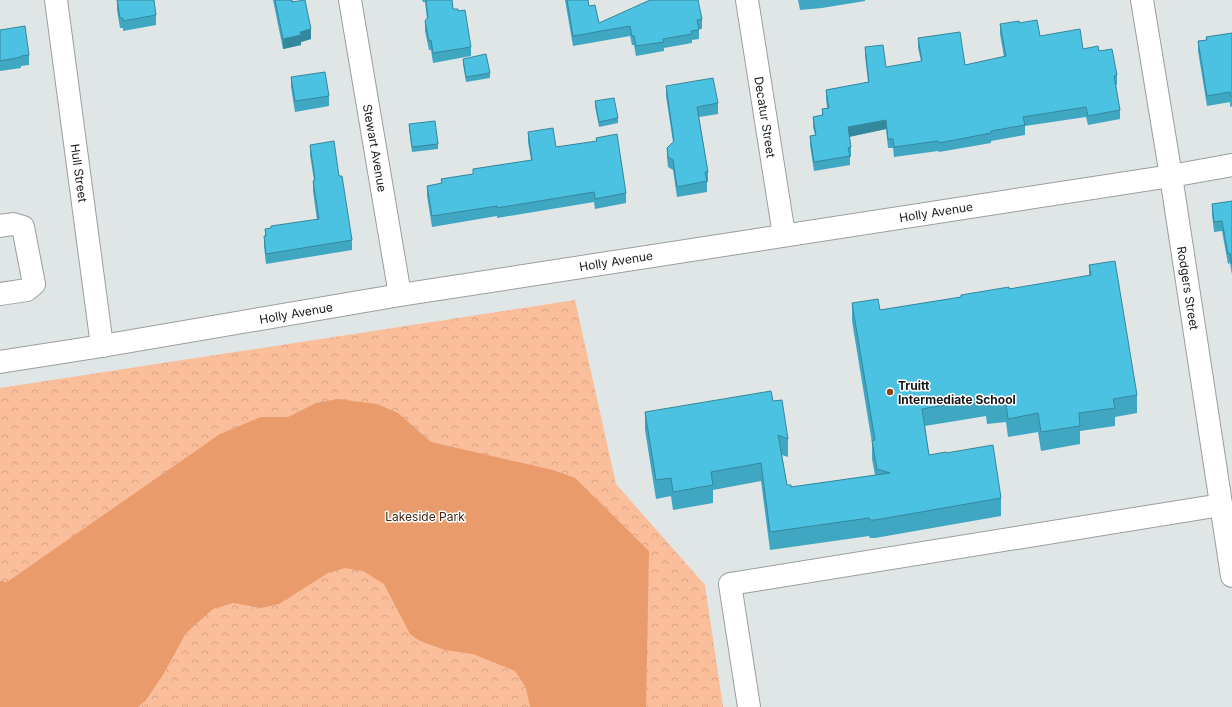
<svg xmlns="http://www.w3.org/2000/svg" width="1232" height="707" font-family="Inter,sans-serif">
  <style>
    .park { fill: url(#park-crowns) }
    .water { fill: #e99b6b }
    .lines { fill: none; stroke-linecap: round; stroke-linejoin: round }
    .minor-casing { stroke: #9a9e9f; stroke-width: 24 }
    .minor { stroke: #fff; stroke-width: 22 }
    .wall { fill: #40a7c2 }
    .shaded-wall { fill: #34889e }
    .building { fill: #4bc2e1; stroke: #34889e }
    .poi-dot { fill: #8a4717; stroke: #fff; stroke-width: 1.5 }
    .labels { text-anchor: middle; dominant-baseline: central; stroke-width: 3; stroke-linejoin: round; paint-order: stroke }
    .street-label { font-size: 12px; fill: #171819; stroke: #fff }
    .poi-label { font-size: 12px; font-weight: bold; fill: #171819; stroke: #fff; text-anchor: start }
    .park-label { font-size: 12px; fill: #432410; stroke: #fff }
  </style>
  <defs>
    <pattern id="park-crowns" width="20" height="18" patternUnits="userSpaceOnUse"><rect width="20" height="18" fill="#fbbe9b"/><path d="M2 6a3 3 0 1 1 6 0M12 15a3 3 0 1 1 6 0" fill="none" stroke="#d6a385"/></pattern>
  </defs>
  <rect width="100%" height="100%" fill="#e0e5e6"/>
  <!-- park -->
  <path class="park" d="M575 300 616 484 705 585 723 707H0V388Z"/>
  <!-- water -->
  <path class="water" d="M337 399 377 404 398 413 431 442 553 470 575 478 649 551 646 707H530L526 688 515 671 473 654 445 650 420 641 410 634 384 584 363 571 345 568 328 573 279 604 261 608 233 603 213 609 186 633 163 675 146 700 138 707H0V581L7 582 220 434 261 417H288L316 403Z"/>
  <g class="lines">
    <!-- minor casing -->
    <g class="minor-casing">
      <g id="minor">
        <path d="M56 0 102 346"/>
        <path d="M350 0 400 295"/>
        <path d="M747 0 784 235"/>
        <path d="M1142 0 1171 176 1232 576"/>
        <path d="M0 226 13 224 23 227 34 284 27 290 0 294"/>
        <path d="M0 362 102 346 400 295 1171 176 1232 165"/>
        <path d="M749 707 730 584 1221 505"/>
      </g>
    </g>
    <!-- minor -->
    <use href="#minor" class="minor"/>
  </g>
  <!-- wall -->
  <g class="wall">
    <path d="M117 0 156 15V25L123 31V28H120L117 10Z"/>
    <path d="M273 0H292L311 39 301 42V45L283 49Z"/>
    <path d="M422 0H452L453 9 458 11 471 47V56L433 63 431 50H429L425 31V21L427 19 425 2H423Z"/>
    <path d="M565 0H588L589 6 599 23 702 19V29H699V39L692 40V43L664 48V51L636 56 634 45H632L630 36 573 46Z"/>
    <path d="M798 0H865V1L822 8 800 10Z"/>
    <path d="M1019 23 1040 36 1083 49 1099 51 1117 75V85H1116L1120 110V119L1088 125 1086 117 1025 126V135L991 141V143L939 152 938 151 894 157 893 148H888L886 129 849 137 851 147V157H850V165L814 171 810 145V136L815 135 813 127V117L822 115V109L827 108 826 99V90L868 82 865 56V47L886 67 921 61 918 48V38L965 65 1004 57 1000 34V24Z"/>
    <path d="M0 30 29 55V65L21 66V68L0 71Z"/>
    <path d="M1232 33V106L1230 107V102L1207 106 1198 51V41L1206 40V37Z"/>
    <path d="M463 59 490 73V78L466 82 463 64Z"/>
    <path d="M291 77 329 96V106L295 112 291 87Z"/>
    <path d="M666 86 718 103V114L699 117 708 172V182H707V192L677 197 673 170 668 167 667 158V148L673 142 666 96Z"/>
    <path d="M595 101 618 118V123L599 127 595 106Z"/>
    <path d="M409 124 438 144V149L412 152 409 129Z"/>
    <path d="M528 132 556 147 596 141V138L626 193V203L595 209 594 202 497 218V216L432 227 427 196V186L441 184V179L473 174V169L531 160 528 142Z"/>
    <path d="M310 145 339 176 352 240V250L266 264 264 246V236H265V229L317 220 313 191V181L314 180 310 155Z"/>
    <path d="M1232 201V275L1230 263 1228 264 1222 231 1214 232 1212 214V204Z"/>
    <path d="M1089 265 1137 395V413L1115 417V426L1080 431V444L1041 451 1038 432 1008 437 1006 422 987 424 986 416 925 426 929 455 946 453 1001 498V516L875 538H870L869 536 770 550 761 481 713 490V503L673 510 671 496 656 499 645 430V412L773 401 788 439V457L782 455 787 485 791 487 875 475 872 459V443L852 321V303L880 310 1089 276Z"/>
  </g>
  <!-- shaded-wall -->
  <g class="shaded-wall">
    <path d="M311 29V39L301 42V45L283 49V39L300 32Z"/>
    <path d="M886 120V129L848 137V127Z"/>
  </g>
  <!-- building -->
  <g class="building">
    <path d="M117 0H154L156 15 123 21V18H120Z"/>
    <path d="M275 0H292V2L305 0 311 29 300 32 301 35 283 39Z"/>
    <path d="M426 0H452L453 9H458V11L465 10 471 47 433 53 431 40 429 41 425 21 428 17Z"/>
    <path d="M567 0H588L589 6 595 5 599 23 650 0H698L702 19 697 20 699 30 691 31 692 34 663 39 664 42 636 46 634 36H632L630 26 573 36Z"/>
    <path d="M1037 20 1040 36 1080 29 1083 49 1098 46 1099 51 1112 49 1117 75 1114 76 1120 110 1088 116 1086 107 1023 117 1025 125 991 131V133L939 143 938 141 894 147 893 139H888L886 120 848 127 851 147 848 148 850 156 814 162 810 136 816 135 813 117 823 115 822 109 829 108 826 90 869 82 865 47 883 45 886 67 922 61 918 38 960 32 965 65 1006 56 1000 24 1019 21V23Z"/>
    <path d="M25 26 29 55 21 56V57L0 61V30Z"/>
    <path d="M1232 33V96H1230V92L1207 96 1198 41 1207 40 1206 37Z"/>
    <path d="M486 54 490 73 466 77 463 59Z"/>
    <path d="M325 72 329 96 295 101 291 77Z"/>
    <path d="M713 78 718 103 697 107 708 172H705L707 181 677 187 673 160 668 157 667 148 674 141 666 86Z"/>
    <path d="M614 98 618 118 599 122 595 101Z"/>
    <path d="M435 121 438 144 412 147 409 124Z"/>
    <path d="M553 128 556 147 597 141 596 138 617 134 626 193 595 199 594 192 497 208V206L432 216 427 186 442 183 441 179 473 174V169L532 160 528 132Z"/>
    <path d="M334 141 339 176H342L352 240 266 254 264 236H266L265 229 271 228V226L319 219 313 181 315 180 310 145Z"/>
    <path d="M1232 201V264L1230 253 1228 254 1222 221 1214 222 1212 204Z"/>
    <path d="M1115 261 1137 395 1113 399 1115 408 1079 413 1080 426 1041 432 1038 413 1008 419 1006 403 987 406 986 398 922 409 929 455 946 452V453L993 445 1001 498 875 520H870L869 518 770 532 761 463 711 472 713 485 673 492 671 478 656 480 645 412 771 391 773 401 782 400 788 439 778 435 787 485H791V487L890 473 877 469 872 441 875 440 852 303 878 299 880 310 961 297V295L1009 287V289L1091 275 1089 265Z"/>
  </g>
  <!-- markers -->
  <circle class="poi-dot" cx="890" cy="392" r="4"/>
  <g class="labels">
    <!-- street labels -->
    <g class="street-label">
      <text transform="translate(765 117) rotate(81)">Decatur Street</text>
      <text transform="translate(375 148) rotate(80)">Stewart Avenue</text>
      <text transform="translate(79 173) rotate(82)">Hull Street</text>
      <text transform="translate(936 212) rotate(-9)">Holly Avenue</text>
      <text transform="translate(616 261) rotate(-9)">Holly Avenue</text>
      <text transform="translate(1188 288) rotate(81)">Rodgers Street</text>
      <text transform="translate(296 313) rotate(-10)">Holly Avenue</text>
    </g>
    <!-- poi labels -->
    <g class="poi-label">
      <text x="898" y="385">Truitt<tspan x="898" dy="14">Intermediate School</tspan></text>
    </g>
    <!-- park labels -->
    <g class="park-label">
      <text x="425" y="516">Lakeside Park</text>
    </g>
  </g>
</svg>
